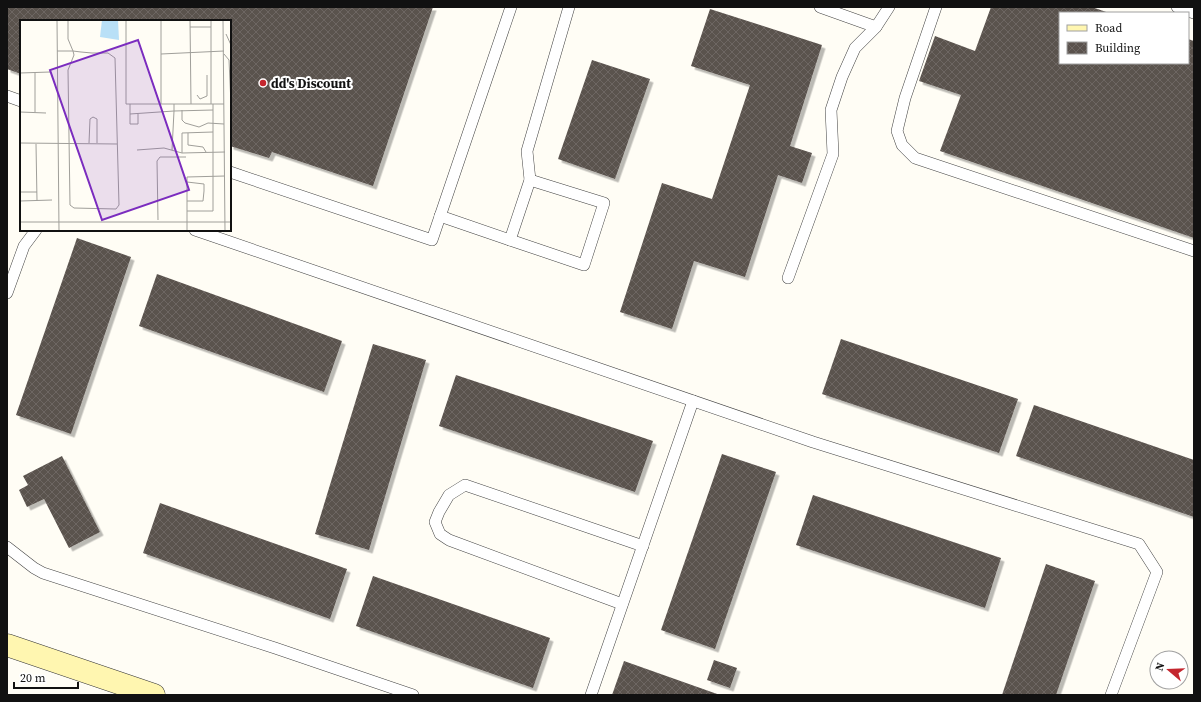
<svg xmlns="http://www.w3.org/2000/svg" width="1201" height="702" font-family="'Source Serif 4',serif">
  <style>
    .building { fill: url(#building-cross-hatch); filter: url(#shadow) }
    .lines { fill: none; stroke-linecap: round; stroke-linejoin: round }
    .lane-casing { stroke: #444; stroke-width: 12 }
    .secondary-casing { stroke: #333; stroke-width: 23 }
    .lane { stroke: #fff; stroke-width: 11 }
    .secondary { stroke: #fff6b0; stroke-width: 22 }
    .poi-dot { fill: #c4262e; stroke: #fff; stroke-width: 1.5 }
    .labels { text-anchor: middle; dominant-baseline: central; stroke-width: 4; stroke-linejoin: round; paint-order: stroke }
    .poi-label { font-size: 13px; font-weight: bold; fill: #111; stroke: #fff; text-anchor: start }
    .inset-road { fill: none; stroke: #a09f9a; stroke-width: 1 }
    .view { fill: #7b2cbf; fill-opacity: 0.15; stroke: #7b2cbf; stroke-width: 2 }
    .inset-edge { fill: none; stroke: #111; stroke-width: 2 }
  </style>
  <defs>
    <pattern id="building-cross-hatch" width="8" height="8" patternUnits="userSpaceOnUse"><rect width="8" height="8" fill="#5a524d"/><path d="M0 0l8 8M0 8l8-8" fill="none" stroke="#6d6662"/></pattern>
    <filter id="shadow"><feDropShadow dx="3.5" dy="3.5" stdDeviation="0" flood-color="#0004"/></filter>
  </defs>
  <rect width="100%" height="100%" fill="#fffdf5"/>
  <!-- building -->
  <g class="building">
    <path d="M7 7H433L373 186 272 152 269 158 230 146V21H21V74L7 69Z"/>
    <path d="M991 7H1092L1109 13H1060V63H1188V39L1194 41V238L940 151 961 95 919 81 935 36 975 51Z"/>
    <path d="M710 9 822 45 790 146 812 153 802 183 778 175 745 277 694 261 672 329 620 312 662 183 712 199 750 85 691 66Z"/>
    <path d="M592 60 650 79 615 179 558 159Z"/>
    <path d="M77 238 131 257 71 434 16 415Z"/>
    <path d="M157 274 342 341 324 392 139 326Z"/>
    <path d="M841 339 1018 399 999 453 822 394Z"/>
    <path d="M373 344 426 360 369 550 315 534Z"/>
    <path d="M456 375 653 441 635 492 439 426Z"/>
    <path d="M1034 405 1194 460V517L1016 456Z"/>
    <path d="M722 454 776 472 715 649 661 630Z"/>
    <path d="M62 456 100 532 69 548 44 499 27 507 19 490 28 485 23 476Z"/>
    <path d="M813 495 1001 558 985 608 796 545Z"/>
    <path d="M160 503 347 569 330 619 143 553Z"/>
    <path d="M1046 564 1095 581 1056 695H1002Z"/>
    <path d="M373 576 550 638 533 688 356 626Z"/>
    <path d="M714 660 737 668 730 688 707 680Z"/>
    <path d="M624 661 720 695H612Z"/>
  </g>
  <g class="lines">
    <!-- lane casing -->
    <g class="lane-casing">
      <g id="lane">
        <path d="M820 7 876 27"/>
        <path d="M936 7 905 98 897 131 902 145 915 158 1194 251"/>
        <path d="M1177 7 1194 13"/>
        <path d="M7 96 21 101"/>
        <path d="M230 172 432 240 511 7"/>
        <path d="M440 216 510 240 530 180 527 151 569 7"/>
        <path d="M195 230 813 442 1139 544 1157 572 1111 695"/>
        <path d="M510 240 584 265 604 203 530 180"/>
        <path d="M788 278 833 154 831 110 842 77 855 48 876 27 889 7"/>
        <path d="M7 293 24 246 36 230"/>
        <path d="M7 547 34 568 43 573 275 648 413 695"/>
        <path d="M622 604 449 540 440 534 435 522 439 512 449 495 465 485 643 546"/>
        <path d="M591 695 693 401"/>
      </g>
    </g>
    <!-- secondary casing -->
    <g class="secondary-casing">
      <path id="secondary" d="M7 645 154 695"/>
    </g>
    <!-- lane -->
    <use href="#lane" class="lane"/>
    <!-- secondary -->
    <use href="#secondary" class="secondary"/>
  </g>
  <!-- markers -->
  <circle class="poi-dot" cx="263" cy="83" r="4"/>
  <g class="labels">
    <!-- poi labels -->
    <g class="poi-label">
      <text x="271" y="83">dd's Discount</text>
    </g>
  </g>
  <!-- overview -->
  <g transform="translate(20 20)">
    <rect width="211" height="211" fill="#fffdf5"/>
    <path d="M82 0H98L99 20 80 17Z" fill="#b9e0f7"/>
    <path class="inset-road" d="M37 0 39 211M106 0V84H204M141 0V84M170 0 171 84M191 0V84M203 0 205 211M170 7H191M206 14 211 25M37 31H53L61 32 72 33H88L95 38 99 185 96 189 54 188 50 185 48 50 54 35 53 31 48 19V0M141 34 204 31M204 34 209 40 211 84M0 53 30 52M15 53V92M177 75 180 79 187 76V55M110 84V94L154 91V84M162 90V100L165 103 179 107 188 103 204 104M0 92 26 93M110 94V104H118V94M168 113V125L183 127 186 132M0 123 97 124M69 123 70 99 73 97 77 99V123M16 124 17 181M117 130 144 128 162 133 205 132M152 130 154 91 193 90M162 133V113L193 112M0 172H17M0 181 32 180M167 181H183L184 171V164L167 162M167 191H193V84M138 200 137 141 140 137H166M0 202H211M167 211V157L205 156"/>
    <path class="view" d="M118 20 169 170 82 200 30 50Z"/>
    <rect width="211" height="211" class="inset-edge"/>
  </g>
  <!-- border -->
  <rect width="1201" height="702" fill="none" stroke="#111111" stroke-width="16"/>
  <!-- legend -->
  <rect x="1059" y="12" width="130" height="52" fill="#ffffff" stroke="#a0a0a0"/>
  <rect x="1067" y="25" width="20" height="6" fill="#fff6b0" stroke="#a0a0a0"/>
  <text x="1095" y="32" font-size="12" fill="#111111">Road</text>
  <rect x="1067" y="42" width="20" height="12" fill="url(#building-cross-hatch)" stroke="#a0a0a0"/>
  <text x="1095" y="52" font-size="12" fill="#111111">Building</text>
  <!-- north arrow -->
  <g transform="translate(1169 670) rotate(289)"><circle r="19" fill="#ffffff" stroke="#a0a0a0"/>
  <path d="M0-3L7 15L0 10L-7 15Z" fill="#c4262e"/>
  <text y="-6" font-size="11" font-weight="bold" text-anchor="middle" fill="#111111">N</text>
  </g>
  <!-- scale -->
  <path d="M14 682v6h64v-6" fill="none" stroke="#111111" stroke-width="2"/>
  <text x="20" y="682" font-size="12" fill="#111111" stroke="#ffffff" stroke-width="3" paint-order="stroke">20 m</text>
</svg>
